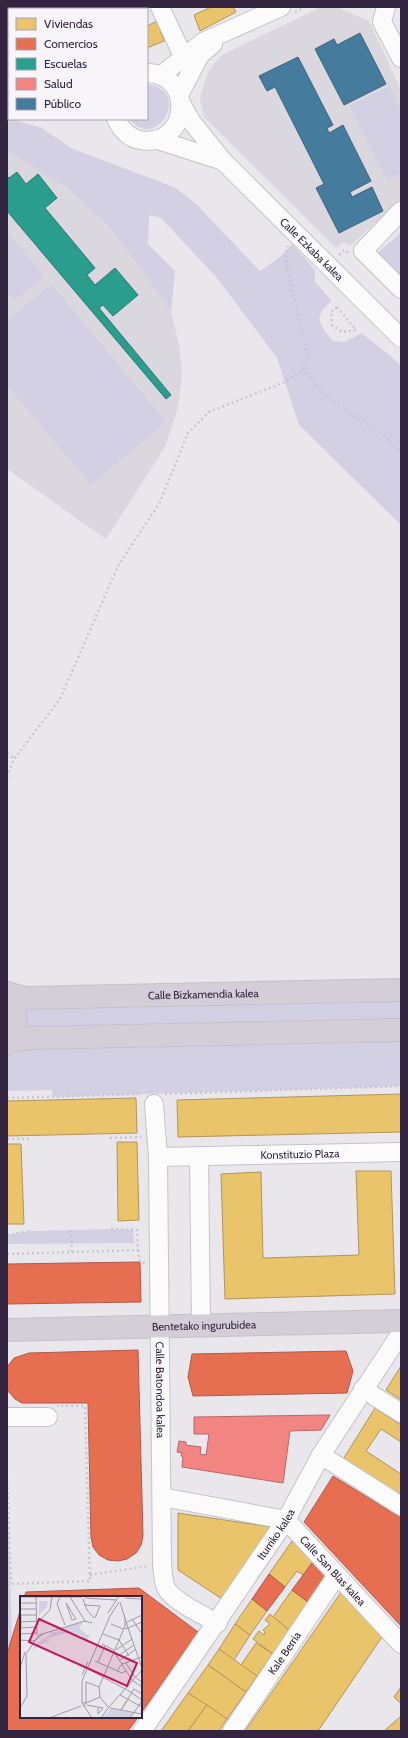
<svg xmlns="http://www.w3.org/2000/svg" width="408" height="1738" font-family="Cabin,sans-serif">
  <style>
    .built { fill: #dad7df }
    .green { fill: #d3d0e4 }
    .homes { fill: #e9c46a; stroke: #b2945d }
    .shops { fill: #e76f51; stroke: #b1584c }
    .schools { fill: #2a9d8f; stroke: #2d7977 }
    .health { fill: #f28482; stroke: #b9676e }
    .public { fill: #457b9d; stroke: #406181 }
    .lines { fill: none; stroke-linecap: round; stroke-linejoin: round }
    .minor-casing { stroke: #c5c3c8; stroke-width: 20 }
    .major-casing { stroke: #c6c2ca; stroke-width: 24 }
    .path { stroke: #c9c7ce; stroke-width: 2.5; stroke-dasharray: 2 3; stroke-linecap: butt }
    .minor { stroke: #fcfbfc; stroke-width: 18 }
    .major { stroke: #d3ced7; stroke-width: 22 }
    .labels { text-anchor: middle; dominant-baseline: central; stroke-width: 4; stroke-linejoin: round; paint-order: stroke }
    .street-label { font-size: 11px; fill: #33243f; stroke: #f7f5fa }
    .inset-road { fill: none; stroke: #a099a7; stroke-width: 1 }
    .view { fill: #c2185b; fill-opacity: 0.15; stroke: #c2185b; stroke-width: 2 }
    .inset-edge { fill: none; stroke: #33243f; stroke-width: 2 }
  </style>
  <rect width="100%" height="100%" fill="#e9e7ec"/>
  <!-- built -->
  <g class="built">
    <path d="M321 7H337L369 21 401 90V199L350 246 344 242 336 248 204 117 200 98 208 72 220 56Z"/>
    <path d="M7 150 50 177 90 208 139 263 171 312 179 345 182 375 178 408 165 447 106 539 7 469Z"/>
  </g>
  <!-- green -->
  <g class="green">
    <path d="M147 84C194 91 155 153 130 119H147Z"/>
    <path d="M389 86 401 110V173L387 180 350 106Z"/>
    <path d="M7 118 42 128 71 148 176 188 196 204 260 271 280 257 292 244 315 270V282L332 301 323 309 319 319 324 330 333 341 345 342 362 333C375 345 389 353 401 366V525L299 425 277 358 217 278 161 218 149 215 148 244 175 271 171 312C147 276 122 239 90 209 66 185 36 169 7 151Z"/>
    <path d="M7 232 44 276 14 301 7 293Z"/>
    <path d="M401 233V280L377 253Z"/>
    <path d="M51 284 166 422 91 485 7 385V321Z"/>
    <path d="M401 1001V1023L24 1029 23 1005Z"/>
    <path d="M401 1039V1086L53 1097 52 1090 7 1091V1057L37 1046Z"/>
    <path d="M111 1229 133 1230 134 1243 7 1244V1235L32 1231Z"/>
    <path d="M7 1477 12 1637 7 1654Z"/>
  </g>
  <!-- homes -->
  <g class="homes">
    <path d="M211 7H233L236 12 200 31 194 15Z"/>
    <path d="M157 21 164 41 147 48V26Z"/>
    <path d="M401 1094V1132L178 1137 177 1100Z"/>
    <path d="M136 1098 137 1133 7 1136V1101Z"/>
    <path d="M117 1142H137L139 1220 118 1221Z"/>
    <path d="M7 1144H21L24 1224H7Z"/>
    <path d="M356 1171H391L395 1294 225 1299 221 1174 261 1172 263 1258 359 1255Z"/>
    <path d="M401 1366V1400L386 1390Z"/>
    <path d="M375 1408 401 1425V1442L381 1429 366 1451 401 1474V1499L342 1461Z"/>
    <path d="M178 1513 271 1527 222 1599 178 1570Z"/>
    <path d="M292 1541H297L315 1559 303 1575 297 1571 285 1587 269 1574Z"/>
    <path d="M292 1590 308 1602 289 1630 273 1617Z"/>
    <path d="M342 1591 384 1634 318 1731H245Z"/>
    <path d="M252 1599 267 1611 250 1635 235 1624Z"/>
    <path d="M270 1614 289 1630 273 1654 253 1639 259 1631 264 1635 265 1632 263 1630 270 1624 265 1620Z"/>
    <path d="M235 1624 250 1635 234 1660 219 1649Z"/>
    <path d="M256 1643 273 1654 257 1676 241 1665Z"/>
    <path d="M219 1649 257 1676 246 1692 208 1665Z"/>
    <path d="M208 1665 246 1692 227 1719 188 1693Z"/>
    <path d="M401 1687V1704L394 1697Z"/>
    <path d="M188 1693 207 1705 188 1731H161Z"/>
    <path d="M207 1705 227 1719 219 1731H188Z"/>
    <path d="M401 1716V1731H384Z"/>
  </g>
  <!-- shops -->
  <g class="shops">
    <path d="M140 1262 141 1302 7 1304V1264Z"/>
    <path d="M138 1350 143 1536 141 1545 136 1553 127 1559 118 1561 108 1560 99 1555 93 1547 91 1537 88 1403H22L15 1399 7 1390V1367L14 1358 29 1353Z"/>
    <path d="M346 1351 353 1371 347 1393 193 1396 188 1377 192 1354Z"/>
    <path d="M333 1476 401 1518V1626L304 1522Z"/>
    <path d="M315 1559 326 1577 308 1602 292 1590Z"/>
    <path d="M269 1574 285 1587 267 1611 252 1599Z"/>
    <path d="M139 1588 198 1632 141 1713V1597H24L26 1592Z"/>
    <path d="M21 1608V1717H138L128 1731H7V1654Z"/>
  </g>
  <!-- schools -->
  <path class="schools" d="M17 172 26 184 38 174 57 198 45 208 95 268 87 275 95 285 115 268 138 295 113 316 103 305 99 308 171 395 166 399 7 211V176L9 178Z"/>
  <!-- health -->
  <path class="health" d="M330 1415 321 1430 290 1431 283 1483 182 1467 183 1457 181 1456 182 1453 177 1452 179 1441 186 1442V1445L201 1447 200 1454 206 1455 209 1434H194V1417Z"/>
  <!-- public -->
  <g class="public">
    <path d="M360 33 386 84 344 105 315 49 334 39 337 45Z"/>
    <path d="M298 57 333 125 327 128 329 133 343 125 371 181 350 192 352 197 372 187 383 211 339 233 316 188 324 184 275 87 267 91 259 76Z"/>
  </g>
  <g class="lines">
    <!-- minor casing -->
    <g class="minor-casing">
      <g id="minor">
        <path d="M43 7 44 9"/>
        <path d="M160 7 183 56"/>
        <path d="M386 7 382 22 401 58"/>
        <path d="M7 43H9"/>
        <path d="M160 76 203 42 281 7"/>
        <path d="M179 95 200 55 213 44"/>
        <path id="s1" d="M181 103 191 121 223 161 401 338"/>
        <path d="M116 119C121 129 129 138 140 140 189 149 196 74 147 73"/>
        <path d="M158 140 223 161"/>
        <path d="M401 211 363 251 401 289"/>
        <path id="s2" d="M154 1104 158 1157 162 1564C163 1572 163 1581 166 1588 173 1601 204 1616 218 1623"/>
        <path d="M199 1156 201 1326"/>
        <path id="s3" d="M158 1157 401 1152"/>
        <path d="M363 1389 401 1413"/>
        <path d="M7 1417H48"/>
        <path d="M321 1455 401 1506"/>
        <path id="s4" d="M162 1497 286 1520 401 1644"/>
        <path id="s5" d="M142 1731 286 1520 321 1455 401 1333"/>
        <path id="s6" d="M232 1731 337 1575"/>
      </g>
    </g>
    <!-- major casing -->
    <g class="major-casing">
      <g id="major">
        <path id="s7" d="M7 993 25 998 401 990"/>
        <path d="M7 993C17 1009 20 1029 7 1044"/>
        <path d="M9 1042 31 1038 401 1030"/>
        <path id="s8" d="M7 1330 401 1321"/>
      </g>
    </g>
    <!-- path -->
    <g class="path">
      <path d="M295 12 305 7"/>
      <path d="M7 66 9 67"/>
      <path d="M339 255 344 250 349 253"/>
      <path d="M337 307 356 330 342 332 332 325 331 312Z"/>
      <path d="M303 369 328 398 341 408 378 430 401 452"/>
      <path d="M7 753 14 759"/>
      <path d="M7 777 14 759 60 699 118 566 160 502 188 433 209 412 285 382 303 369 308 358 286 263 287 246"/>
      <path d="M165 1094 401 1086"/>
      <path d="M7 1098 142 1094"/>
      <path d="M110 1138 141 1137"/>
      <path d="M7 1139H31"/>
      <path d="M71 1230 72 1252"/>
      <path d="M7 1235 32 1231"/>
      <path d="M138 1250 140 1262 145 1263"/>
      <path d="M7 1254 138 1250 137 1230 111 1229"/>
      <path d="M7 1477 11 1583"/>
      <path d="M90 1575 148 1566"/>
      <path d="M7 1584 90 1581 85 1406H57"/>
    </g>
    <!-- minor -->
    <use href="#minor" class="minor"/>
    <!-- major -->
    <use href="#major" class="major"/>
  </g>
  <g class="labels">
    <!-- street labels -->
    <g class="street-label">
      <text stroke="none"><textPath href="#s1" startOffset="197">Calle Ezkaba kalea</textPath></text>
      <text stroke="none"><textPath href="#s7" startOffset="197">Calle Bizkamendia kalea</textPath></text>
      <text stroke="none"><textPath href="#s3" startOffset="142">Konstituzio Plaza</textPath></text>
      <text stroke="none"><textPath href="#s8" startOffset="197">Bentetako ingurubidea</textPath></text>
      <text stroke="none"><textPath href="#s2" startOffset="286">Calle Batondoa kalea</textPath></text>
      <text stroke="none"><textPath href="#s5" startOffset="238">Iturriko kalea</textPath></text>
      <text stroke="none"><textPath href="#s4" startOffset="195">Calle San Blas kalea</textPath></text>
      <text stroke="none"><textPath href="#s6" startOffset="94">Kale Berria</textPath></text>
    </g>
  </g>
  <!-- overview -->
  <g transform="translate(20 1596)">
    <rect width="122" height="122" fill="#e9e7ec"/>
    <path d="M19 5H28L27 11 19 19ZM64 25 59 32 67 39 71 38 66 45 61 39 50 36 25 43 31 44 17 50 11 57 17 47 31 38 30 36H37L47 30ZM91 113 113 117 110 122H82Z" fill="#d3d0e4"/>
    <path class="inset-road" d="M0 1H62M16 1 17 39M40 1 37 8 45 29M50 1 65 25 72 27M65 2 97 4M105 2 122 3M63 3 67 14 74 22M100 6 108 32 106 33 104 31M0 7H16M46 7 56 23 52 24ZM64 9 80 10 75 22M0 13H16M88 17 99 0M0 19H17M1 19V32M112 23 122 38M0 26 19 25 30 14 32 0M107 26 122 19M91 28 103 33M0 32 17 31M108 32 122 72M108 32 122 26M0 38 17 37M83 38 99 44 109 60M19 39 65 25M0 44 14 45 23 38M82 48 94 54M84 52 94 56 112 84 122 91M96 54 112 43M96 61 114 49M75 65 102 77 106 75M99 65 116 53M78 66 85 50M106 67 115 81 122 86M1 69 5 56M68 73 105 93M97 75 102 68 122 61M62 79 68 66M106 93 122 104M100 99 122 111M107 105 101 114 114 93 122 98M62 107H66V86L79 91M67 109 83 112M64 111 66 107 80 101M88 111 80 101 79 91 105 30V22M89 111 122 74M0 112 7 100 6 58 19 39M78 112V118L83 112M90 112 122 118M29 122 61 110M72 122 62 107V85L90 20 99 6M81 122 89 111M110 122 122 105"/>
    <path class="view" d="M19 23 117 67 107 90 9 46Z"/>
    <rect width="122" height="122" class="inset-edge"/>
  </g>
  <!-- border -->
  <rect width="408" height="1738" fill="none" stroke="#33243f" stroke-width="16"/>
  <!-- legend -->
  <rect x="8" y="8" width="140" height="112" fill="#f7f5fa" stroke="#a9a1af"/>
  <rect x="16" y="18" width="20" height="12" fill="#e9c46a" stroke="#a9a1af"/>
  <text x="44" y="28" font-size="12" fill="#33243f">Viviendas</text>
  <rect x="16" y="38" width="20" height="12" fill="#e76f51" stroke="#a9a1af"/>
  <text x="44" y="48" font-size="12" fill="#33243f">Comercios</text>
  <rect x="16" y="58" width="20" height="12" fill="#2a9d8f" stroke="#a9a1af"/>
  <text x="44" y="68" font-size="12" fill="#33243f">Escuelas</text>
  <rect x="16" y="78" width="20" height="12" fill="#f28482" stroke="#a9a1af"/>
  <text x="44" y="88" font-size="12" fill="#33243f">Salud</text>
  <rect x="16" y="98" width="20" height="12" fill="#457b9d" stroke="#a9a1af"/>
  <text x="44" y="108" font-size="12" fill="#33243f">Público</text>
</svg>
